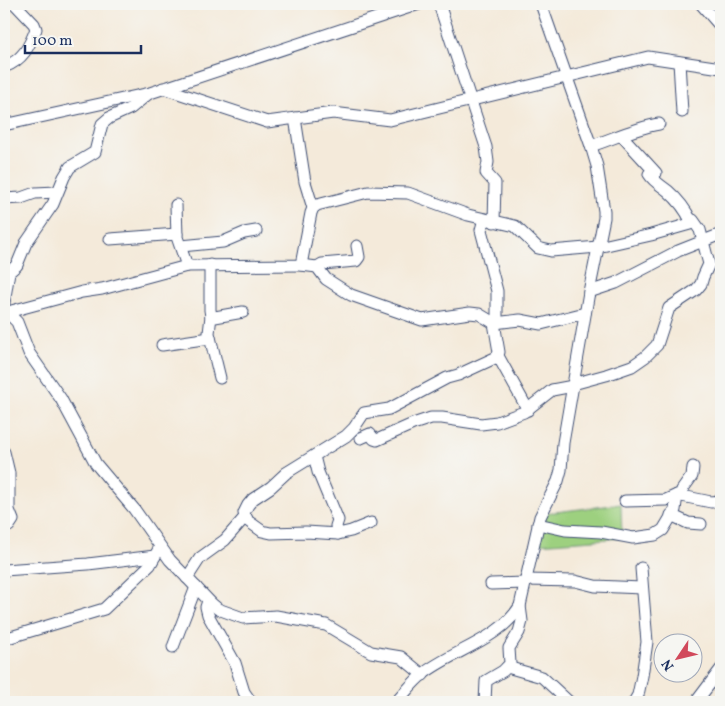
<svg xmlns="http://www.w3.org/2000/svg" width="725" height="706" font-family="Vollkorn,serif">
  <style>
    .green { fill: #9dd07f; stroke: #5c806e }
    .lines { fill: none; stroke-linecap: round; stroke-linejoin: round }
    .minor-casing { stroke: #3c4b71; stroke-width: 13 }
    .minor { stroke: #fff; stroke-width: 11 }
  </style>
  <rect width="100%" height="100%" fill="#f6f6f2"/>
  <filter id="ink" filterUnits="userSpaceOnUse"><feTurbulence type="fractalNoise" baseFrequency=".02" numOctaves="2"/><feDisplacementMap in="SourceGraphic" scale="10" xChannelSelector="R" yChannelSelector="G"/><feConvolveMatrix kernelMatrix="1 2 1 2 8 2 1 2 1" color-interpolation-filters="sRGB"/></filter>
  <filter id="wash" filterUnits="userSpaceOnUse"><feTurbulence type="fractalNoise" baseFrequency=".0096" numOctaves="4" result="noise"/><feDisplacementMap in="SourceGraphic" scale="20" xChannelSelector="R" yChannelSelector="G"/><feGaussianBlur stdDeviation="1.12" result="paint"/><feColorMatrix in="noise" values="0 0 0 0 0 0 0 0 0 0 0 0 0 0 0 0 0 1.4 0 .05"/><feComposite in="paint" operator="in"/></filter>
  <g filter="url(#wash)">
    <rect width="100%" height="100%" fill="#f4eada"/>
    <!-- green -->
    <path class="green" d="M621 504 622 538 537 544 547 513Z"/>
  </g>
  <g filter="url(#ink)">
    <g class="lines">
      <!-- minor casing -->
      <g class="minor-casing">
        <g id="minor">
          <path d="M439 4 486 147 488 162 486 173 495 183 494 222"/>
          <path d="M701 4 721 27"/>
          <path d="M679 62 682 112"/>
          <path d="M4 67C23 60 29 47 36 29L34 24 15 4"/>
          <path d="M163 88 267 122 333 113 390 120 648 57 721 68"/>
          <path d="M295 118 305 182 313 208"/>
          <path d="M4 125 150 93 419 4"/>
          <path d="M622 136 656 173"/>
          <path d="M591 146C615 138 635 128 659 124"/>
          <path d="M4 199 21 198 35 193 57 192"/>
          <path d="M176 205 177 237 187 266"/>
          <path d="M484 219 481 230 497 291V323"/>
          <path d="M110 239 177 234"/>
          <path d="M181 246 223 242 244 233 256 231"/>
          <path d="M210 265V310L211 316 215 317 243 312"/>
          <path d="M301 265 317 267 326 279 351 295 422 320 470 313 479 314 494 323 520 320 541 324 585 313"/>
          <path d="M317 267 322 264 356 261 359 257 357 246"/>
          <path d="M589 292 616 283 678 251 721 234"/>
          <path d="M4 303 9 272 17 265 26 243 53 204 64 177 70 167 95 152 102 124 109 118 131 108 148 94"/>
          <path d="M7 312 17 322 29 353 61 399 96 464 134 509 170 560 212 604 218 609 243 618 276 616 326 625 371 652 401 657 423 675"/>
          <path d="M4 313 82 292 102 289 187 266 301 265 311 213 313 208 317 205 368 192 408 193 468 215 515 226 538 248 551 251 598 247 651 235 690 224 691 221C686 210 676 198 668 191 661 185 654 182 649 174"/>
          <path d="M211 316 209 333 220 378"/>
          <path d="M162 345 210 338"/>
          <path d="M498 356 528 410"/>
          <path d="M573 384 606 375 632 366 645 357 657 345 669 308 696 290 701 284 703 277 709 264 700 230 693 220"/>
          <path d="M361 438 370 434 374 439 377 440 413 424 431 418H442L481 424 497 422 524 412 552 390 573 386"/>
          <path d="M4 452 9 473V510L13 520 9 526 4 527"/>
          <path d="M314 456 318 472 338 520 336 526 338 534"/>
          <path d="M682 496V490L692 476 693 467"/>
          <path d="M625 501 666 500 677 495 711 502 721 501"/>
          <path d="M671 515 688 523 701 524"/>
          <path d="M371 523 351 531 338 534 306 532 271 533 262 531 248 521 244 513 248 505 253 499 271 487 286 473 346 436 354 428 364 413 389 409 447 378 458 375 497 357 499 352 494 323"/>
          <path d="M538 524 565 530 601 532 633 538 655 535 663 530 675 510 677 495"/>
          <path d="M4 570 88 564 155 556"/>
          <path d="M187 578 200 558 225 540 245 517"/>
          <path d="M526 580 575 581 595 586 642 588"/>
          <path d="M491 584 525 583"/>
          <path d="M208 601 206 607 208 615 235 663 244 692 251 702"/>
          <path d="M4 639 104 609 150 565 160 547"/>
          <path d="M173 647 196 587"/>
          <path d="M507 667 542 677 569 702"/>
          <path d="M396 702C405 693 413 682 423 674 452 651 501 639 520 606L540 517 558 481 561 470 563 443 589 292 604 218V211L597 166 591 146 541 4"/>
          <path d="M485 702 486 681 503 671 510 664 509 648 519 632 522 621 520 606"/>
          <path d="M634 702 638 695 642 676 647 642 641 568"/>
          <path d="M696 702 721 669"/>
        </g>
      </g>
      <!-- minor -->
      <use href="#minor" class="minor"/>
    </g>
  </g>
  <!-- margin -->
  <rect width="725" height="706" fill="none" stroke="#f6f6f2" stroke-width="20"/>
  <!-- north arrow -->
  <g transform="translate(678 658) rotate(235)"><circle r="24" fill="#f6f6f2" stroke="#9ea6b7"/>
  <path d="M0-4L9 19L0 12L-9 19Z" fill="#d1495b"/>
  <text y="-8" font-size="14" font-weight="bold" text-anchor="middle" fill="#1b2f5e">N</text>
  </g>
  <!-- scale -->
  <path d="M25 45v8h116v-8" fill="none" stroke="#1b2f5e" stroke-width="2.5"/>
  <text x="32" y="45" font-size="15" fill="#1b2f5e" stroke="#f6f6f2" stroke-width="4" paint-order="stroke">100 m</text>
</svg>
